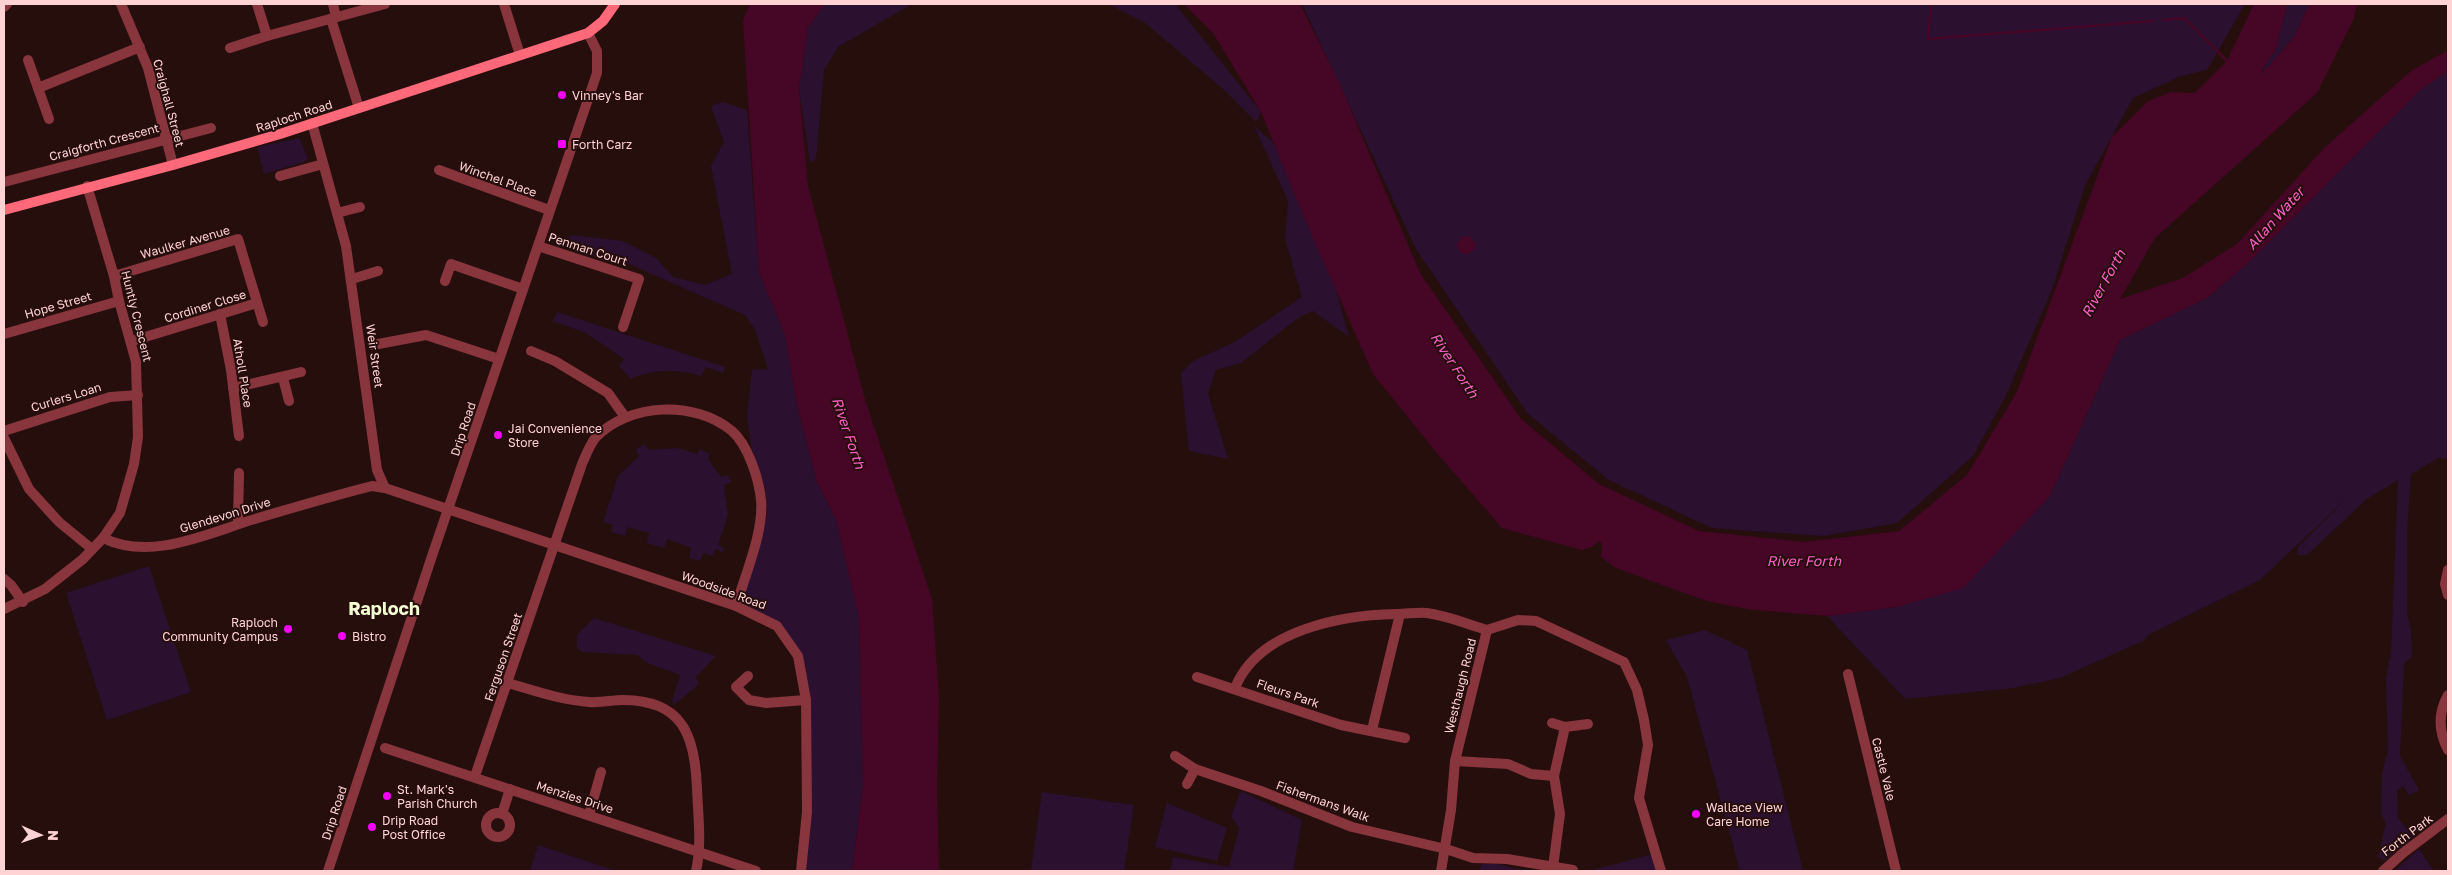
<svg xmlns="http://www.w3.org/2000/svg" width="2452" height="875" font-family="'Golos Text',sans-serif">
  <style>
    .green { fill: #2b1030 }
    .water { fill: #460626 }
    .lines { fill: none; stroke-linecap: round; stroke-linejoin: round }
    .stream { stroke: #460626; stroke-width: 2.5 }
    .street { stroke: #88353d; stroke-width: 10 }
    .secondary { stroke: #ff6979; stroke-width: 10 }
    .poi-dot { fill: #f500fd; stroke: #260e0d; stroke-width: 2 }
    .labels { text-anchor: middle; dominant-baseline: central; stroke-width: 4; stroke-linejoin: round; paint-order: stroke }
    .poi-label { font-size: 12px; fill: #ffd2d3; stroke: #260e0d; text-anchor: start }
    .street-label { font-size: 12px; fill: #ffd2d3; stroke: #260e0d }
    .water-label { font-size: 14px; font-style: italic; fill: #ff60ca; stroke: #260e0d }
    .district-label { font-size: 18px; font-weight: bold; fill: #f5ffd4; stroke: #260e0d }
  </style>
  <rect width="100%" height="100%" fill="#260e0d"/>
  <!-- green -->
  <g class="green">
    <path d="M825 4H912L838 47 824 70 816 159 810 162 799 89 808 27Z"/>
    <path d="M1109 4H1175L1261 112 1256 122 1222 88 1145 23Z"/>
    <path d="M1302 4H2245L2207 70 2181 76 2133 98 2085 185 2052 290 2005 397 1973 456 1897 523 1823 536 1712 528 1609 480 1528 414 1416 249Z"/>
    <path d="M2287 4H2309L2295 36 2259 78 2266 63 2276 50Z"/>
    <path d="M2448 71V456L2446 459 2438 458 2411 474 2407 531V613L2411 629 2412 656 2404 664 2400 756 2419 790 2409 795 2403 786 2397 791 2398 818 2413 837 2384 861 2378 857 2386 823 2381 814 2382 774 2388 750 2386 679 2391 652 2398 480 2368 498 2307 555H2297L2298 547 2348 497 2260 580 2148 635 2143 641 2060 678 2013 688 1905 699 1827 616 1897 607 2050 496 2120 340 2207 298 2247 264 2421 89Z"/>
    <path d="M723 102 747 110 759 272 785 335 797 405 817 482 836 519 859 618 863 786 852 871H803L802 665 777 622 742 603 767 513 765 488 751 446 747 416 752 370 768 369 755 330 745 315 620 260 585 255 562 246 571 235 623 241 656 258 673 277 705 285 732 274 711 166 724 142 711 106Z"/>
    <path d="M1254 126 1273 142 1329 263 1349 337 1313 311 1298 318 1241 363 1216 370 1208 393 1228 459 1189 451 1181 373 1193 361 1233 343 1302 297 1285 239 1288 201Z"/>
    <path d="M299 138 308 158 304 162 264 174 257 147Z"/>
    <path d="M557 312 725 367 723 373 706 367 701 376C680 369 651 369 631 379L619 366 624 359 586 333 553 321Z"/>
    <path d="M645 444 648 450 678 448 697 454 700 449 710 454 708 459 721 477 728 475 732 482 724 485 728 515 718 545 724 548 723 552 715 549 713 556 703 553 700 561 689 558 691 548 667 539 664 548 647 543 649 533 627 527 625 536 611 532 613 525 603 522 618 476 639 456 635 450Z"/>
    <path d="M149 566 191 692 107 720 66 593Z"/>
    <path d="M594 618 716 656 696 677 699 684 675 704 672 701 680 675 645 662 638 655 582 652 577 648V635Z"/>
    <path d="M1705 630 1747 650 1803 871H1740L1687 677 1666 640Z"/>
    <path d="M1241 791 1302 820 1293 871H1170L1173 857 1229 867 1239 828 1231 816Z"/>
    <path d="M1042 792 1134 805 1124 871H1031Z"/>
    <path d="M1167 803 1227 828 1217 861 1155 847Z"/>
    <path d="M538 845 616 871H530Z"/>
    <path d="M2419 849 2434 871H2394Z"/>
    <path d="M1653 854 1658 871H1589Z"/>
    <path d="M1481 864H1498L1516 869 1557 871H1480Z"/>
  </g>
  <!-- water -->
  <g class="water">
    <path d="M750 4H825L808 27 799 89 808 186 866 403 932 599 939 698 937 790 939 871H852L863 786 859 618 836 519 817 482 797 405 785 335 759 272 743 20Z"/>
    <path d="M1184 4H1300L1340 84 1420 273 1521 419 1599 484 1699 531 1804 542 1899 531 1967 475 2017 392 2112 137 2147 102 2171 92 2195 93 2227 61 2254 4H2287L2276 50 2266 63 2260 76 2295 36 2309 4H2357L2354 18 2317 93 2155 238 2120 299 2183 278 2237 244 2324 148 2411 71 2448 50V71L2421 89 2247 264 2207 298 2120 340 2050 496 1963 588 1897 607 1827 616 1747 609 1707 601 1665 586 1616 568 1601 557 1602 544 1599 541 1592 547 1582 550 1502 528 1436 452 1373 374 1306 222 1261 112 1213 33Z"/>
    <circle cx="1466" cy="245" r="9"/>
  </g>
  <g class="lines">
    <!-- stream -->
    <g class="stream">
      <path d="M1931 4 1928 39 2153 21"/>
      <path d="M2163 20 2184 18 2227 61"/>
    </g>
    <!-- street -->
    <g class="street">
      <path d="M121 4 148 68 173 165"/>
      <path d="M257 4 267 36 385 4"/>
      <path d="M333 4 336 17"/>
      <path d="M504 4 520 55"/>
      <path d="M4 7 7 4"/>
      <path d="M331 19 359 108"/>
      <path d="M230 48 267 36"/>
      <path d="M28 60 49 119"/>
      <path d="M38 88 140 47"/>
      <path d="M312 123 346 246 377 470 385 488"/>
      <path d="M439 170 549 210"/>
      <path d="M280 176 323 164"/>
      <path d="M4 182 211 128"/>
      <path d="M337 213 360 207"/>
      <path d="M538 246 639 279 623 327"/>
      <path d="M114 276 238 239 263 322"/>
      <path d="M352 279 378 271"/>
      <path d="M445 281 451 264 523 289"/>
      <path d="M220 314 231 370 239 436"/>
      <path d="M4 334 119 301"/>
      <path d="M132 341 257 303"/>
      <path d="M373 345 426 335 499 359"/>
      <path d="M531 351 555 361 608 393 625 417"/>
      <path d="M283 378 289 401"/>
      <path d="M233 388 301 372"/>
      <path d="M4 431 110 397 138 395"/>
      <path d="M4 438 29 489 59 522 92 549"/>
      <path d="M238 524 239 473"/>
      <path d="M103 538C152 562 210 532 258 518 295 507 333 496 372 486L385 488 736 606 777 626 798 656 806 700 807 812 801 871"/>
      <path d="M2448 570 2445 584 2448 595"/>
      <path d="M4 579 11 585 23 602"/>
      <path d="M4 609 45 589 83 559 103 538 120 513 134 464 138 437 136 362 119 301 114 276 87 186"/>
      <path d="M1487 630 1518 620 1536 621 1624 662 1637 690 1644 720 1648 745 1639 798 1661 871"/>
      <path d="M1848 674 1896 871"/>
      <path d="M748 676 736 687 749 700 766 703 806 700"/>
      <path d="M1197 677 1341 725 1405 738"/>
      <path d="M508 683C535 691 561 700 589 702 600 703 612 700 623 700 683 700 695 736 697 788 698 816 702 844 696 871"/>
      <path d="M1235 688C1258 630 1341 615 1397 614 1407 614 1418 612 1427 613 1448 616 1467 624 1487 630"/>
      <path d="M2448 695C2438 713 2438 731 2448 750"/>
      <path d="M1552 723 1565 727 1588 724"/>
      <path d="M1372 730 1400 614"/>
      <path d="M385 748 756 871"/>
      <path d="M1175 756 1195 769 1261 791 1352 827 1446 849 1473 858 1507 859 1573 870"/>
      <path d="M1455 761 1508 764 1531 774 1554 776"/>
      <path d="M475 776 582 464C586 455 590 444 596 437 630 403 694 400 732 431 748 445 759 479 761 500 764 532 745 575 736 606"/>
      <path d="M1187 784 1195 769"/>
      <circle cx="498" cy="825" r="12"/>
      <path d="M502 814 510 789"/>
      <path d="M589 815 601 772"/>
      <path d="M1553 867 1560 814 1554 776 1565 727"/>
      <path d="M328 871 432 556 597 73V51L588 33"/>
      <path d="M1441 871 1451 810 1455 761 1487 630"/>
      <path d="M2383 871 2403 853 2448 819"/>
    </g>
    <!-- secondary -->
    <path class="secondary" d="M4 210 173 165 280 134 588 33 603 21 615 4"/>
  </g>
  <!-- markers -->
  <g class="poi-dot">
    <circle cx="562" cy="95" r="5"/>
    <rect x="557" y="139" width="10" height="10" rx="2.5"/>
    <circle cx="498" cy="435" r="5"/>
    <circle cx="288" cy="629" r="5"/>
    <circle cx="342" cy="636" r="5"/>
    <circle cx="387" cy="796" r="5"/>
    <circle cx="1696" cy="814" r="5"/>
    <circle cx="372" cy="827" r="5"/>
  </g>
  <g class="labels">
    <!-- poi labels -->
    <g class="poi-label">
      <text x="572" y="95">Vinney's Bar</text>
      <text x="572" y="144">Forth Carz</text>
      <text x="508" y="428">Jai Convenience<tspan x="508" dy="14">Store</tspan></text>
      <text x="278" y="622" text-anchor="end">Raploch<tspan x="278" dy="14">Community Campus</tspan></text>
      <text x="352" y="636">Bistro</text>
      <text x="397" y="789">St. Mark's<tspan x="397" dy="14">Parish Church</tspan></text>
      <text x="1706" y="807">Wallace View<tspan x="1706" dy="14">Care Home</tspan></text>
      <text x="382" y="820">Drip Road<tspan x="382" dy="14">Post Office</tspan></text>
    </g>
    <!-- street labels -->
    <g class="street-label">
      <text transform="translate(169 103) rotate(75)">Craighall Street</text>
      <text transform="translate(294 116) rotate(-18)">Raploch Road</text>
      <text transform="translate(104 142) rotate(-15)">Craigforth Crescent</text>
      <text transform="translate(498 179) rotate(20)">Winchel Place</text>
      <text transform="translate(185 242) rotate(-16)">Waulker Avenue</text>
      <text transform="translate(588 249) rotate(18)">Penman Court</text>
      <text transform="translate(58 305) rotate(-16)">Hope Street</text>
      <text transform="translate(205 306) rotate(-17)">Cordiner Close</text>
      <text transform="translate(137 316) rotate(76)">Huntly Crescent</text>
      <text transform="translate(375 356) rotate(82)">Weir Street</text>
      <text transform="translate(243 373) rotate(81)">Atholl Place</text>
      <text transform="translate(66 397) rotate(-17)">Curlers Loan</text>
      <text transform="translate(463 429) rotate(-72)">Drip Road</text>
      <text transform="translate(225 515) rotate(-17)">Glendevon Drive</text>
      <text transform="translate(724 590) rotate(20)">Woodside Road</text>
      <text transform="translate(503 657) rotate(-71)">Ferguson Street</text>
      <text transform="translate(1460 686) rotate(-76)">Westhaugh Road</text>
      <text transform="translate(1288 693) rotate(19)">Fleurs Park</text>
      <text transform="translate(1884 769) rotate(76)">Castle Vale</text>
      <text transform="translate(575 797) rotate(18)">Menzies Drive</text>
      <text transform="translate(1323 801) rotate(20)">Fishermans Walk</text>
      <text transform="translate(334 813) rotate(-72)">Drip Road</text>
      <text transform="translate(2407 835) rotate(-37)">Forth Park</text>
    </g>
    <!-- water labels -->
    <g class="water-label">
      <text transform="translate(2275 218) rotate(-48)">Allan Water</text>
      <text transform="translate(2103 283) rotate(-61)">River Forth</text>
      <text transform="translate(1455 365) rotate(57)">River Forth</text>
      <text transform="translate(849 433) rotate(71)">River Forth</text>
      <text x="1804" y="560">River Forth</text>
    </g>
    <!-- district labels -->
    <g class="district-label">
      <text x="384" y="608">Raploch</text>
    </g>
  </g>
  <!-- border -->
  <rect width="2452" height="875" fill="none" stroke="#ffd2d3" stroke-width="10"/>
  <!-- north arrow -->
  <g transform="translate(40 835) rotate(92)" stroke="#260e0d" stroke-width="4" paint-order="stroke">
  <path d="M0-4L9 19L0 12L-9 19Z" fill="#ffd2d3"/>
  <text y="-8" font-size="14" font-weight="bold" text-anchor="middle" fill="#ffd2d3">N</text>
  </g>
</svg>
